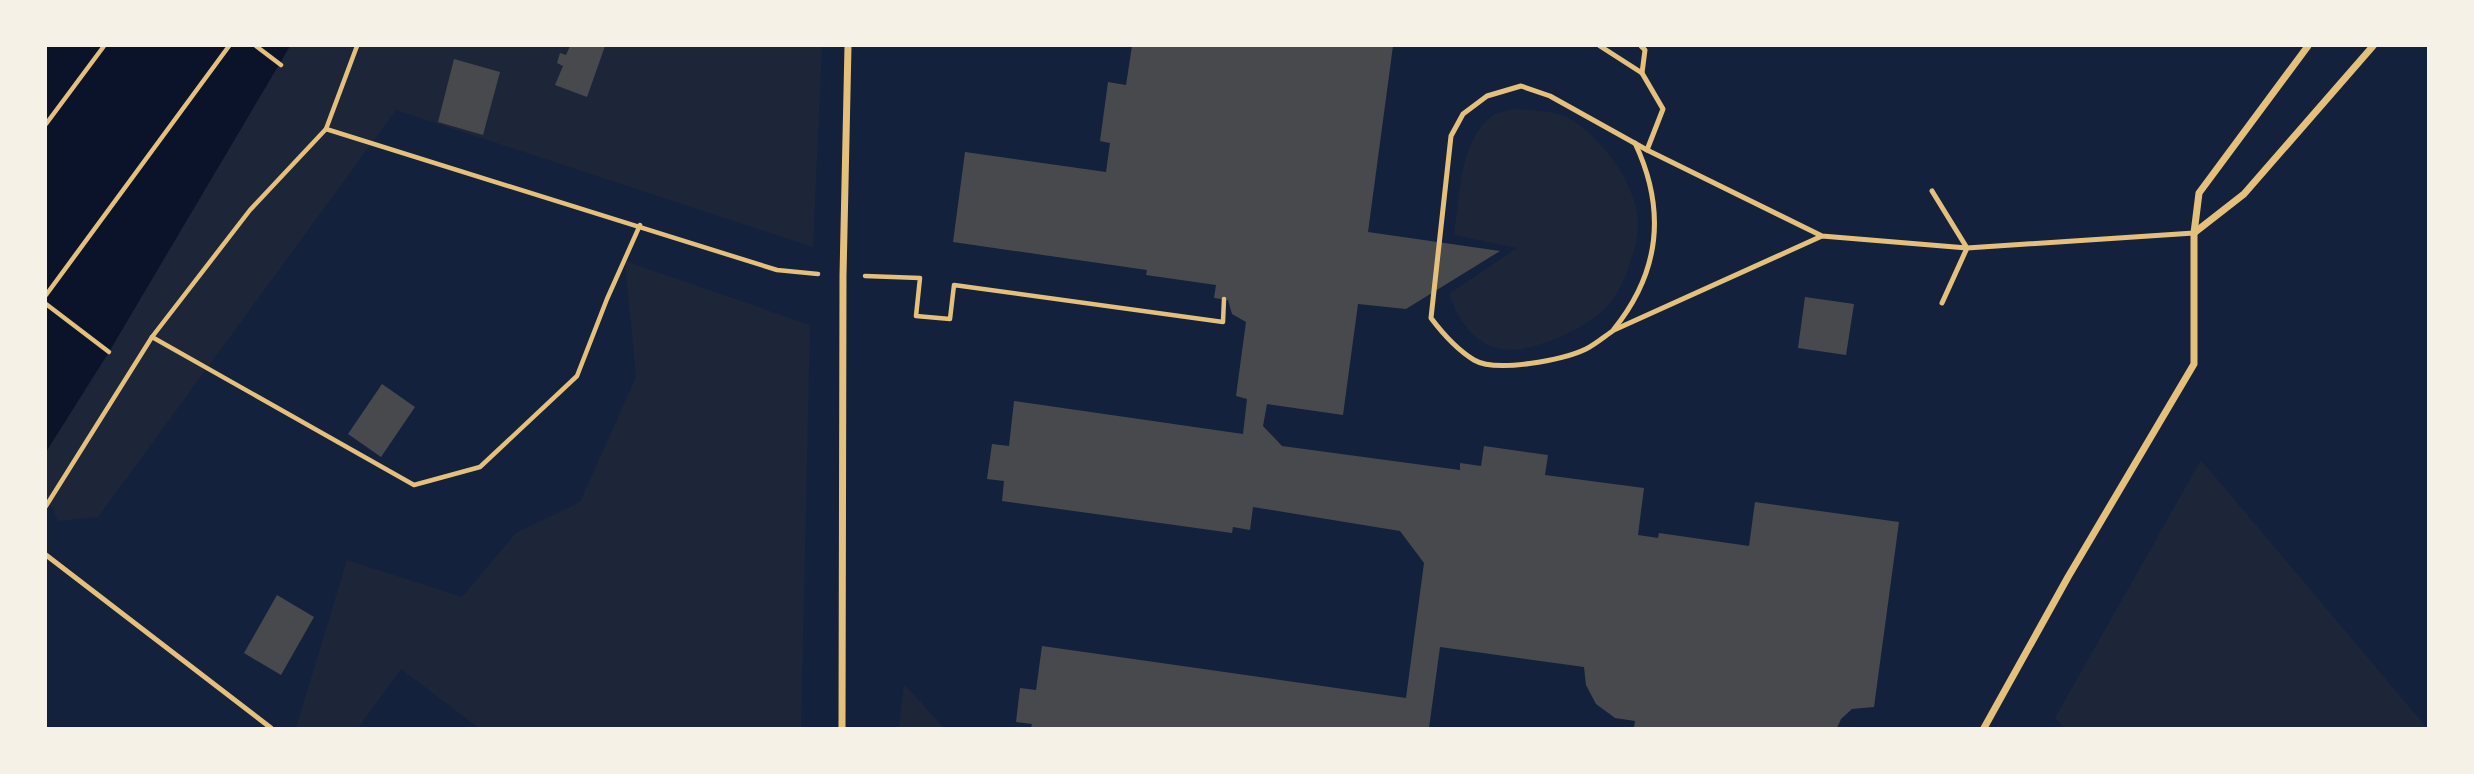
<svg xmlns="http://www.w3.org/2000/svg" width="2474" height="774" font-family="'Fira Sans Condensed',sans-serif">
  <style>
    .green { fill: #1d2539 }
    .water { fill: #0b132b }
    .building { fill: #48494c }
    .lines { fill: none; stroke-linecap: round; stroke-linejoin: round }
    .path { stroke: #e5c07b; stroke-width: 4.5 }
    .service { stroke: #e5c07b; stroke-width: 5 }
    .minor { stroke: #e5c07b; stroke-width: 7 }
  </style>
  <rect width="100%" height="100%" fill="#14213d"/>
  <!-- green -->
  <g class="green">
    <path d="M290 46H822L813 247 396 110 98 517 59 521 46 497V452Z"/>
    <path d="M1519 109C1533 111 1553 111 1566 117 1599 133 1638 185 1638 223 1638 247 1625 284 1610 303 1593 326 1530 355 1501 349 1473 344 1458 318 1449 294L1517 248 1454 235C1460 197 1459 141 1492 116 1499 111 1511 110 1519 109Z"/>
    <path d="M625 261 810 325 801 728H479L401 669 358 728H296L347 560 462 597 516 533 580 502 636 377Z"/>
    <path d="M2201 460 2427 728H2064L2055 718Z"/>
    <path d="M904 684 944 728H899Z"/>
  </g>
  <!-- water -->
  <path class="water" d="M46 46H290L109 352 46 452Z"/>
  <!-- building -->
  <g class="building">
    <path d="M570 46H605L587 97 555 85 563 66 557 63 560 53 566 55Z"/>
    <path d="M1132 46H1393L1368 232 1500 251 1406 309 1358 304 1343 415 1267 404 1263 426 1282 446 1460 470V463L1481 466 1484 446 1548 455 1545 475 1644 488 1638 535 1658 538 1659 533 1749 546 1755 502 1899 522 1874 707 1852 709 1841 719 1837 728H1634L1635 721 1615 718 1596 704 1586 685 1584 667 1440 647 1429 728H1031L1032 724 1016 722 1020 688 1036 690 1042 646 1406 698 1424 563 1400 531 1253 507 1250 530 1233 527 1232 533 1002 501 1004 481 987 479 992 444 1009 446 1014 401 1243 434 1247 399 1236 396 1246 322 1232 314 1228 300 1214 298 1216 285 1146 275 1147 270 953 242 965 152 1106 172 1110 143 1100 141 1108 82 1126 85Z"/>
    <path d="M454 59 500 72 483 135 438 122Z"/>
    <path d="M1805 297 1854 304 1846 355 1798 348Z"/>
    <path d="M382 384 415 407 381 457 348 434Z"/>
    <path d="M277 595 314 617 281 675 244 653Z"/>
  </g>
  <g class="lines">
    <!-- path -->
    <g class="path">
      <path d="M256 46 281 65"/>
      <path d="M46 124 104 46"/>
      <path d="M326 129 777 270 818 274"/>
      <path d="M865 276 920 278 916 316 950 319 954 285 1223 322 1224 299"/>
      <path d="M46 295 229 46"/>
      <path d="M46 304 109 352"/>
      <path d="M152 337 414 485 480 467 577 376 607 299 640 225"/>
      <path d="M46 506 152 337 250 210 326 129 357 46"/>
    </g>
    <!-- service -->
    <g class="service">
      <path d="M1600 46 1642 73 1663 109 1647 150"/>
      <path d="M1641 46 1645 50 1642 73"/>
      <path d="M1932 191 1967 248 1942 303"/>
      <path d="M1822 236 1614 330C1605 336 1596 344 1586 349 1563 360 1496 373 1474 360 1456 349 1443 334 1431 318L1451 136 1463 114 1487 96 1521 86 1550 96 1647 150 1822 236 1967 248 2194 233"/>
      <path d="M1614 329C1660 272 1666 209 1635 143"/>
      <path d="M46 555 271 728"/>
    </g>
    <!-- minor -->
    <g class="minor">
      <path d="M2194 233 2244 194 2373 46"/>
      <path d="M842 728 843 276 848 46"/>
      <path d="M1984 728 2068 577 2194 364V233L2199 193 2308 46"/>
    </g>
  </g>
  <!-- border -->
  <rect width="2474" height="774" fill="none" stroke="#f6f1e7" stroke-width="94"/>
</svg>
